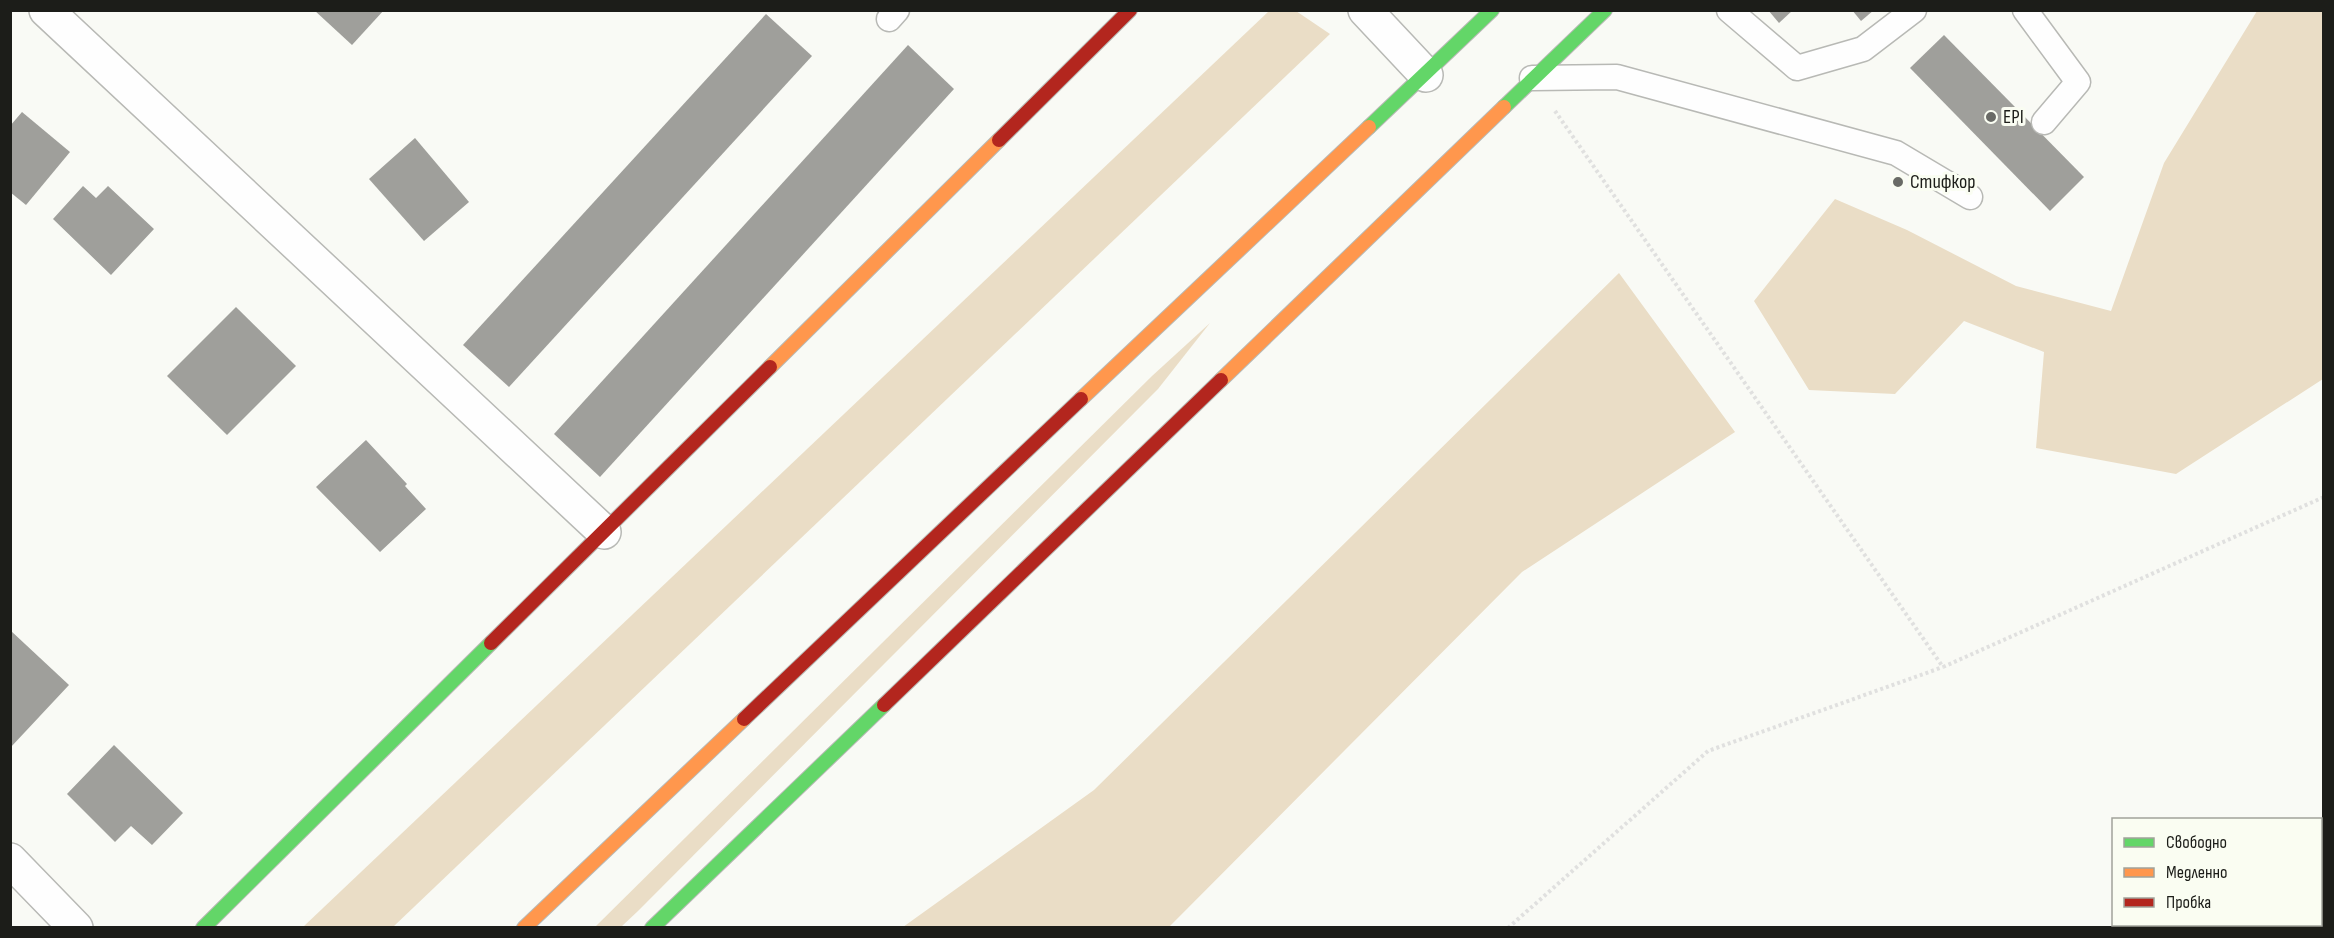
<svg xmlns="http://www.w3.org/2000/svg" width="2334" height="938" font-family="'Sofia Sans Condensed',sans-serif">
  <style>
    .green { fill: #eaddc6 }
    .building { fill: #9f9f9b }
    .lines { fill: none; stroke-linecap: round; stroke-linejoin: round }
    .lane-casing { stroke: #b8b9b5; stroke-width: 27 }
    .street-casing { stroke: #b8b9b5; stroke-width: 36 }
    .fast-casing { stroke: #b8b9b5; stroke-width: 16 }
    .slow-casing { stroke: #b8b9b5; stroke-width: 16 }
    .jam-casing { stroke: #b8b9b5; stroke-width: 16 }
    .path { stroke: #e0e0df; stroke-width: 4; stroke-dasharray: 3 3; stroke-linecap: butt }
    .lane { stroke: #fefefe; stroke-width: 24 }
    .street { stroke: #fefefe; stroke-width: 33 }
    .fast { stroke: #63d668; stroke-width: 14 }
    .slow { stroke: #ff974d; stroke-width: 14 }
    .jam { stroke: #b3261e; stroke-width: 14 }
    .poi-dot { fill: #696a66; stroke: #fafdf2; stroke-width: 2 }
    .labels { text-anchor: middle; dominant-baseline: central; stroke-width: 6; stroke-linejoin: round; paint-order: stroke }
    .poi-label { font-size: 20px; fill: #1c1d19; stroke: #fafdf2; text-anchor: start }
  </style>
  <rect width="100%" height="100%" fill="#f9faf5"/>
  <!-- green -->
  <g class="green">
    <path d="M1269 11H1296L1330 34 393 927H303Z"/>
    <path d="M2257 11H2323V379L2176 474 2036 448 2044 352 1964 321 1895 394 1809 390 1754 301 1835 199 1907 230 2016 286 2111 311 2164 163Z"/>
    <path d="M1619 273 1735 432 1522 572 1169 927H903L1094 790Z"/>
    <path d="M1210 323 1158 389 638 911 621 927H595L1152 376Z"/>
  </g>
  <!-- building -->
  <g class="building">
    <path d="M314 10H384L352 45Z"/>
    <path d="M1768 10H1793L1779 23Z"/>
    <path d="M1852 10H1874L1861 21Z"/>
    <path d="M766 14 812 56 509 387 463 345Z"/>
    <path d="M1944 35 2084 177 2050 211 1910 68Z"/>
    <path d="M908 45 954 89 600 477 554 434Z"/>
    <path d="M22 112 70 152 26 205 10 192V126Z"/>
    <path d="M415 138 469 202 424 241 369 179Z"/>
    <path d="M83 186 96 198 108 186 154 229 111 275 53 219Z"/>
    <path d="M236 307 296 366 227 435 167 376Z"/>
    <path d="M366 440 407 484 405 486 426 509 380 552 316 487Z"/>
    <path d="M10 630 69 685 10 748Z"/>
    <path d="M114 745 183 813 152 845 131 826 115 842 67 794Z"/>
  </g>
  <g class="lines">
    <!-- lane casing -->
    <g class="lane-casing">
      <g id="lane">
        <path d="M1729 10 1797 68 1863 49 1914 10"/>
        <path d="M2025 10 2078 82 2044 122"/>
        <path d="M889 19 897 10"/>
        <path d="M1532 78 1617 77 1896 153 1970 197"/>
      </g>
    </g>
    <!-- street casing -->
    <g class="street-casing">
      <g id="street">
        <path d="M46 10 604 532"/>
        <path d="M1365 10 1426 75"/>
        <path d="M10 860 76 928"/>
        <path d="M2320 920 2324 917"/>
      </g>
    </g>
    <!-- fast casing -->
    <g class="fast-casing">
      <g id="fast">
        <path d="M1504 107 1605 10"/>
        <path d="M1369 127 1492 10"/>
        <path d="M203 928 491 643"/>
        <path d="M652 928 884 705"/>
      </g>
    </g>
    <!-- slow casing -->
    <g class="slow-casing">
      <g id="slow">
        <path d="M770 367 999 140"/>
        <path d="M1221 380 1504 107"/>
        <path d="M1081 399 1369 127"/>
        <path d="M524 928 744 719"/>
      </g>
    </g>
    <!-- jam casing -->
    <g class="jam-casing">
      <g id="jam">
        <path d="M999 140 1130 10"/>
        <path d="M491 643 770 367"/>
        <path d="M884 705 1221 380"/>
        <path d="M744 719 1081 399"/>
      </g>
    </g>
    <!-- path -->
    <g class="path">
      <path d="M1555 111 1943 667 2324 497"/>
      <path d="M1508 928 1708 751 1943 667"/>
    </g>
    <!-- lane -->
    <use href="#lane" class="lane"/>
    <!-- street -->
    <use href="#street" class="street"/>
    <!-- fast -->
    <use href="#fast" class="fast"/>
    <!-- slow -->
    <use href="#slow" class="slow"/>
    <!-- jam -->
    <use href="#jam" class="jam"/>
  </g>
  <!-- markers -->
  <g class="poi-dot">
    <circle cx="1991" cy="117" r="6"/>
    <circle cx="1898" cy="182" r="6"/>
  </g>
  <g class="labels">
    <!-- poi labels -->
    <g class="poi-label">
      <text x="2003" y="117">EPI</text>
      <text x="1910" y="182">Стифкор</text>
    </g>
  </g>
  <!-- border -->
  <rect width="2334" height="938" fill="none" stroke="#1c1d19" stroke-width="24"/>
  <!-- legend -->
  <rect x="2112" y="818" width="210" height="108" fill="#fafdf2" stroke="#a1a39b" stroke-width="1.5"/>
  <rect x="2124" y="838" width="30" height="9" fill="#63d668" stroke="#a1a39b" stroke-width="1.5"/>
  <text x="2166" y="848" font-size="18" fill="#1c1d19">Свободно</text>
  <rect x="2124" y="868" width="30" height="9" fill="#ff974d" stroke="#a1a39b" stroke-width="1.5"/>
  <text x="2166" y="878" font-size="18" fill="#1c1d19">Медленно</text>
  <rect x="2124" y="898" width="30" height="9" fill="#b3261e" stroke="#a1a39b" stroke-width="1.5"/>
  <text x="2166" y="908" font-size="18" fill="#1c1d19">Пробка</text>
</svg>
